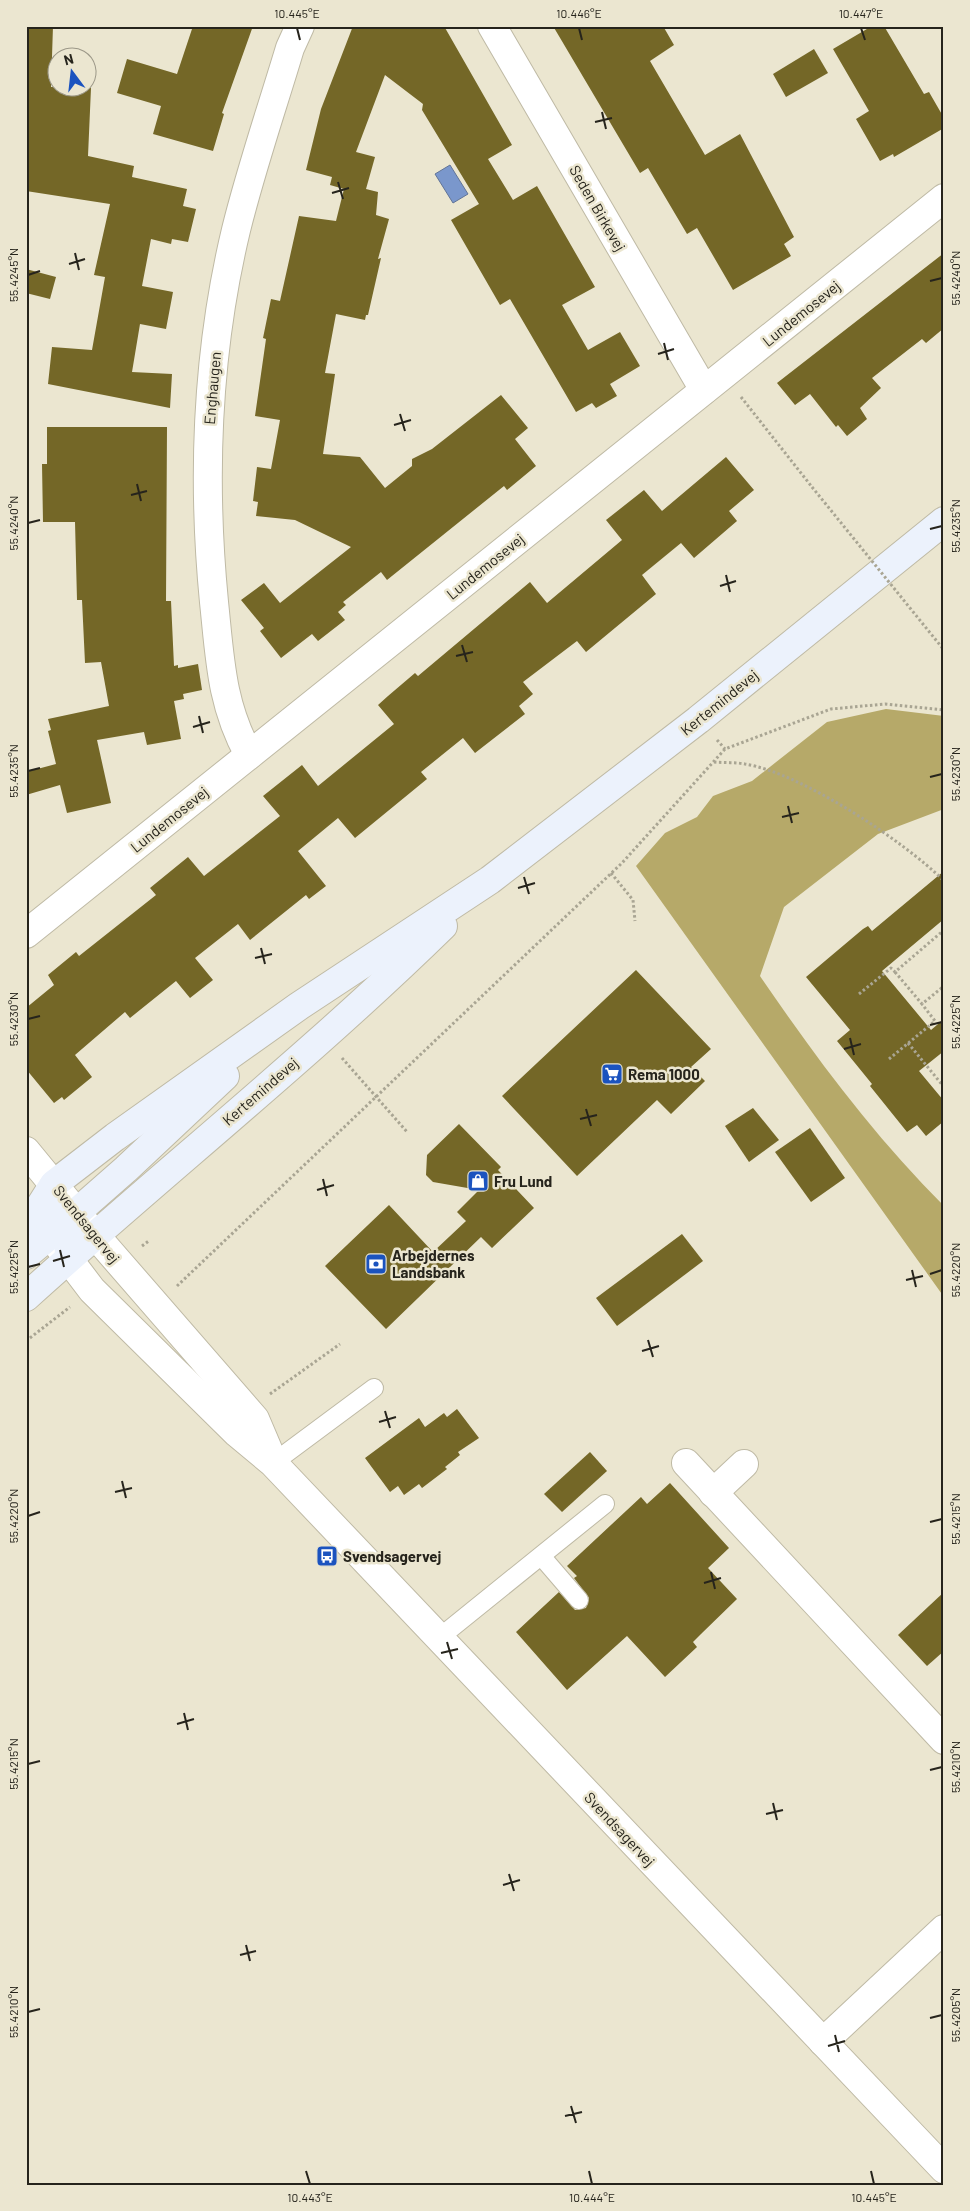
<svg xmlns="http://www.w3.org/2000/svg" width="970" height="2211" font-family="Barlow,sans-serif">
  <style>
    .forest { fill: #b6a969 }
    .water { fill: #7a97cc; stroke: #617497 }
    .building { fill: #746727 }
    .lines { fill: none; stroke-linecap: round; stroke-linejoin: round }
    .service-casing { stroke: #bfbaa5; stroke-width: 20 }
    .minor-casing { stroke: #bfbaa5; stroke-width: 30 }
    .tertiary-casing { stroke: #bfbaa5; stroke-width: 30 }
    .secondary-casing { stroke: #bfbaa5; stroke-width: 30 }
    .path { stroke: #a9a593; stroke-width: 3; stroke-dasharray: 2.5 2.5; stroke-linecap: butt }
    .service { stroke: #fff; stroke-width: 18 }
    .minor { stroke: #fff; stroke-width: 28 }
    .tertiary { stroke: #fff; stroke-width: 28 }
    .secondary { stroke: #ecf2fc; stroke-width: 28 }
    .path-bridge { stroke: #a9a593; stroke-width: 3; stroke-dasharray: 2.5 2.5; stroke-linecap: butt }
    .ticks { fill: none; stroke: #26241c; stroke-width: 2 }
    .labels { text-anchor: middle; dominant-baseline: central; stroke-width: 5; stroke-linejoin: round; paint-order: stroke }
    .street-label { font-size: 15px; fill: #26241c; stroke: #ebe6d0 }
    .poi-label { font-size: 15px; font-weight: bold; fill: #26241c; stroke: #ebe6d0; text-anchor: start }
    .neatline { fill: none; stroke: #26241c; stroke-width: 2 }
    .ticks-label { font-size: 12px; text-anchor: middle; fill: #26241c }
  </style>
  <rect width="100%" height="100%" fill="#ebe6d0"/>
  <!-- forest -->
  <path class="forest" d="M886 709 944 716V809L878 834 784 907 760 976C816 1058 874 1136 944 1206V1297L636 866 665 833 697 817 713 796 752 781 827 722Z"/>
  <!-- water -->
  <path class="water" d="M450 165 468 194 453 203 435 174Z"/>
  <!-- building -->
  <g class="building">
    <path d="M26 26H53L51 87 91 88 88 156 134 166 132 177 187 189 183 206 196 209 188 242 172 239 171 244 151 239 142 286 173 292 166 329 140 324 132 372 172 374 170 408 48 384 52 347 92 350 105 277 94 275 110 204 26 191Z"/>
    <path d="M193 26H253L222 113 224 114 213 151 153 134 161 106 117 93 127 59 177 74Z"/>
    <path d="M353 26H444L512 145 488 159 513 200 537 186 595 287 562 305 588 350 620 332 640 366 610 384 617 396 596 408 592 403 576 412 510 299 500 305 451 220 479 204 422 110 423 104 385 75 356 152 375 157 366 189 378 192 376 215 389 219 378 259 381 258 368 315H366L365 320 336 314 325 373 335 374 323 454 360 457 385 488 412 466V459L432 449 501 395 528 428 515 439 536 466 507 490 504 486 387 580 381 572 343 602 346 605 338 612 345 620 318 641 312 634 281 658 260 631 264 628 241 600 264 583 280 603 351 547 295 520 256 516 258 502 253 501 257 467 271 469 280 420 255 416 266 339 263 338 271 299 280 301 299 216 336 221 344 189 330 185 332 177 306 170 321 109Z"/>
    <path d="M553 26H663L674 45 650 61 705 155 740 134 794 237 784 244 791 256 733 290 697 228 687 234 648 168 640 173Z"/>
    <path d="M872 26H884L924 94 929 92 944 118V128L894 157 893 154 880 161 856 119 869 111 833 49Z"/>
    <path d="M814 49 828 73 786 97 773 74Z"/>
    <path d="M944 253V328L926 343 922 339 872 378 881 388 860 408 867 419 847 436 838 425 836 427 810 394 795 405 777 383Z"/>
    <path d="M26 269 56 277 50 299 26 293Z"/>
    <path d="M47 427H167L166 601H171L174 666 178 665V668L198 664 202 690 183 694 184 699 174 701 181 739 147 745 144 732 97 740 111 803 67 813 60 785 26 795V772L56 764 48 731 51 730 48 719 109 706 101 662 85 663 82 600H77L75 522H43L42 464H47Z"/>
    <path d="M726 457 754 490 729 511 737 521 694 558 681 543 642 575 656 594 586 652 577 641 523 682 533 694 519 706 525 714 475 753 463 738 421 772 427 779 355 838 338 818 298 851 326 886 309 899 306 895 250 940 238 924 195 958 213 980 190 998 176 981 130 1018 125 1012 75 1055 92 1077 64 1100 62 1097 54 1103 26 1069V1008L54 985 48 975 76 952 79 956 156 895 150 888 188 857 204 876 280 816 263 796 302 765 318 786 394 724 378 705 388 696 415 673 418 676 530 582 547 603 622 540 606 520 644 490 662 511Z"/>
    <path d="M944 871V919L882 971 931 1030 944 1019V1051L919 1071 944 1101V1121L926 1136 917 1125 907 1132 870 1086 872 1084 837 1041 850 1030 806 977 863 929 868 926 872 931Z"/>
    <path d="M636 970 711 1049 691 1067 705 1081 671 1114 657 1100 577 1176 502 1096Z"/>
    <path d="M753 1108 779 1140 749 1162 725 1126Z"/>
    <path d="M459 1124 501 1167 498 1170 534 1208 492 1248 481 1237 386 1329 325 1266 389 1205 433 1252 466 1221 457 1212 479 1190 433 1182 426 1175 427 1155Z"/>
    <path d="M810 1128 845 1178 811 1202 775 1152Z"/>
    <path d="M682 1234 703 1261 617 1326 596 1298Z"/>
    <path d="M457 1409 479 1438 458 1452 460 1455 445 1467 447 1469 422 1488 419 1484 404 1495 398 1486 390 1492 365 1458 419 1418 425 1427 444 1413 447 1417Z"/>
    <path d="M590 1452 607 1471 562 1512 544 1494Z"/>
    <path d="M670 1483 729 1548 708 1568 737 1599 701 1634 693 1642 697 1647 665 1677 627 1636 567 1690 516 1632 559 1592 575 1610 586 1608 589 1598 574 1578 577 1576 567 1566 641 1497 647 1504Z"/>
    <path d="M944 1592V1651L927 1666 898 1635Z"/>
  </g>
  <g class="lines">
    <!-- service casing -->
    <g class="service-casing">
      <g id="service">
        <path d="M273 1463 374 1388"/>
        <path d="M542 1557 579 1600"/>
        <path d="M439 1638 605 1504"/>
      </g>
    </g>
    <!-- minor casing -->
    <g class="minor-casing">
      <g id="minor">
        <path d="M492 26 704 390"/>
        <path d="M249 755C221 704 220 659 214 602 202 479 207 351 236 230 251 169 272 108 290 48L300 26"/>
        <path d="M26 934 944 198"/>
        <path d="M686 1463 944 1740"/>
        <path d="M713 1493 744 1464"/>
        <path d="M823 2042 944 1929"/>
      </g>
    </g>
    <!-- tertiary casing -->
    <g class="tertiary-casing">
      <g id="tertiary">
        <path d="M26 1151 95 1235 255 1419 272 1459"/>
        <path d="M54 1240 92 1290 237 1433 273 1463 944 2169"/>
      </g>
    </g>
    <!-- secondary casing -->
    <g class="secondary-casing">
      <g id="secondary">
        <path d="M26 1221 35 1214 54 1184 115 1137 299 1006 490 880 698 720 944 521"/>
        <path d="M26 1255 50 1235 53 1198"/>
        <path d="M69 1258 68 1228 77 1212 126 1169 225 1076"/>
        <path d="M26 1297C164 1172 310 1056 443 926"/>
      </g>
    </g>
    <!-- path -->
    <g class="path">
      <path d="M741 397 812 487"/>
      <path d="M717 740 725 749"/>
      <path d="M714 762C724 763 735 762 745 764 801 773 904 841 944 881"/>
      <path d="M611 873 633 900 635 921"/>
      <path d="M895 972 922 1004 944 986"/>
      <path d="M859 994 891 968 895 972 944 930"/>
      <path d="M908 1043 944 1087"/>
      <path d="M342 1058 408 1133"/>
      <path d="M889 1059 935 1021 922 1004"/>
      <path d="M142 1246 150 1240"/>
      <path d="M177 1286 622 863 725 749 831 709 885 704 944 710"/>
      <path d="M26 1341 70 1307"/>
      <path d="M270 1394 340 1344"/>
    </g>
    <!-- service -->
    <use href="#service" class="service"/>
    <!-- minor -->
    <use href="#minor" class="minor"/>
    <!-- tertiary -->
    <use href="#tertiary" class="tertiary"/>
    <!-- secondary -->
    <use href="#secondary" class="secondary"/>
    <!-- path-bridge -->
    <path class="path-bridge" d="M812 487 944 650"/>
  </g>
  <!-- ticks -->
  <path class="ticks" d="M297 28 300 40M579 28 582 40M861 28 865 40M602 112 606 129M595 122 612 118M338 182 343 199M332 193 349 188M75 253 79 270M69 264 85 259M28 275 40 271M930 281 942 278M664 343 668 360M658 354 674 349M400 414 405 431M394 425 411 420M137 484 141 501M131 495 147 491M28 523 40 520M930 529 942 526M726 575 730 592M720 586 736 581M462 645 467 662M456 656 473 652M199 716 203 733M193 727 210 722M28 771 40 768M930 777 942 774M788 806 792 823M782 817 799 813M524 877 529 894M518 888 535 883M261 948 265 964M255 958 272 954M28 1019 40 1016M930 1025 942 1022M850 1038 854 1055M844 1049 861 1044M586 1109 591 1126M580 1119 597 1115M323 1179 327 1196M317 1190 334 1185M60 1250 64 1267M53 1261 70 1256M28 1267 40 1264M912 1270 916 1287M930 1274 942 1270M906 1280 923 1276M648 1340 653 1357M642 1351 659 1346M385 1411 390 1428M379 1422 396 1417M122 1481 126 1498M115 1492 132 1488M28 1516 40 1512M930 1522 942 1519M711 1572 715 1589M704 1583 721 1578M447 1642 452 1659M441 1653 458 1649M184 1713 188 1730M177 1724 194 1719M28 1764 40 1761M930 1770 942 1767M773 1803 777 1820M766 1814 783 1810M509 1874 514 1891M503 1885 520 1880M246 1945 250 1961M240 1955 256 1951M28 2012 40 2009M930 2018 942 2015M835 2035 839 2052M828 2046 845 2041M571 2106 576 2123M565 2116 582 2112M306 2171 310 2184M589 2171 592 2184M871 2171 874 2184"/>
  <!-- icons -->
  <defs>
    <g id="supermarket-square" transform="scale(1.125)"><rect x="-9" y="-9" width="18" height="18" rx="4" fill="#1b53bf" stroke="#ebe6d0"/><path d="M-6-5.5h2.5l.6 2H6L4.5 2H-2.5L-4.4-4H-6ZM-1.5 3.2a1.3 1.3 0 1 0 .1 0ZM3 3.2a1.3 1.3 0 1 0 .1 0Z" fill="#fff"/></g>
    <g id="shop-square" transform="scale(1.125)"><rect x="-9" y="-9" width="18" height="18" rx="4" fill="#1b53bf" stroke="#ebe6d0"/><path d="M-5-2.5h2.3a2.7 3.5 0 0 1 5.4 0H5L5.5 6h-11ZM-1.5-2.5h3a1.5 2.3 0 0 0-3 0Z" fill="#fff"/></g>
    <g id="bank-square" transform="scale(1.125)"><rect x="-9" y="-9" width="18" height="18" rx="4" fill="#1b53bf" stroke="#ebe6d0"/><path d="M-6-4H6V4H-6ZM0-2.3a2.3 2.3 0 1 0 0 4.6a2.3 2.3 0 1 0 0-4.6Z" fill="#fff"/></g>
    <g id="bus-square" transform="scale(1.125)"><rect x="-9" y="-9" width="18" height="18" rx="4" fill="#1b53bf" stroke="#ebe6d0"/><path d="M-5-6H5V4H4V6H2V4H-2V6H-4V4H-5ZM-3.5-4V0h7V-4ZM-3.5 1.2v1.5H-2V1.2ZM2 1.2v1.5H3.5V1.2Z" fill="#fff"/></g>
  </defs>
  <g fill-rule="evenodd">
    <use href="#supermarket-square" x="612" y="1074"/>
    <use href="#shop-square" x="478" y="1181"/>
    <use href="#bank-square" x="376" y="1264"/>
    <use href="#bus-square" x="327" y="1556"/>
  </g>
  <g class="labels">
    <!-- street labels -->
    <g class="street-label">
      <text transform="translate(598 208) rotate(60)">Seden Birkevej</text>
      <text transform="translate(801 313) rotate(-39)">Lundemosevej</text>
      <text transform="translate(212 388) rotate(-85)">Enghaugen</text>
      <text transform="translate(485 566) rotate(-39)">Lundemosevej</text>
      <text transform="translate(719 702) rotate(-39)">Kertemindevej</text>
      <text transform="translate(169 819) rotate(-39)">Lundemosevej</text>
      <text transform="translate(260 1091) rotate(-41)">Kertemindevej</text>
      <text transform="translate(87 1224) rotate(51)">Svendsagervej</text>
      <text transform="translate(620 1829) rotate(47)">Svendsagervej</text>
    </g>
    <!-- poi labels -->
    <g class="poi-label">
      <text x="628" y="1074">Rema 1000</text>
      <text x="494" y="1181">Fru Lund</text>
      <text x="392" y="1255">Arbejdernes<tspan x="392" dy="17">Landsbank</tspan></text>
      <text x="343" y="1556">Svendsagervej</text>
    </g>
  </g>
  <!-- border -->
  <rect width="970" height="2211" fill="none" stroke="#ebe6d0" stroke-width="55"/>
  <!-- north arrow -->
  <g transform="translate(72 72) rotate(345)"><circle r="24" fill="#ebe6d0" stroke="#9c9888"/>
  <path d="M0-4L9 19L0 12L-9 19Z" fill="#1b53bf"/>
  <text y="-8" font-size="14" font-weight="bold" text-anchor="middle" fill="#26241c">N</text>
  </g>
  <rect x="28" y="28" width="914" height="2156" class="neatline"/>
  <g class="ticks-label">
    <text x="297" y="18">10.445°E</text>
    <text x="579" y="18">10.446°E</text>
    <text x="861" y="18">10.447°E</text>
    <text transform="translate(14 275) rotate(-90)" y="4">55.4245°N</text>
    <text transform="translate(956 278) rotate(-90)" y="4">55.4240°N</text>
    <text transform="translate(14 523) rotate(-90)" y="4">55.4240°N</text>
    <text transform="translate(956 526) rotate(-90)" y="4">55.4235°N</text>
    <text transform="translate(14 771) rotate(-90)" y="4">55.4235°N</text>
    <text transform="translate(956 774) rotate(-90)" y="4">55.4230°N</text>
    <text transform="translate(14 1019) rotate(-90)" y="4">55.4230°N</text>
    <text transform="translate(956 1022) rotate(-90)" y="4">55.4225°N</text>
    <text transform="translate(14 1267) rotate(-90)" y="4">55.4225°N</text>
    <text transform="translate(956 1270) rotate(-90)" y="4">55.4220°N</text>
    <text transform="translate(14 1516) rotate(-90)" y="4">55.4220°N</text>
    <text transform="translate(956 1519) rotate(-90)" y="4">55.4215°N</text>
    <text transform="translate(14 1764) rotate(-90)" y="4">55.4215°N</text>
    <text transform="translate(956 1767) rotate(-90)" y="4">55.4210°N</text>
    <text transform="translate(14 2012) rotate(-90)" y="4">55.4210°N</text>
    <text transform="translate(956 2015) rotate(-90)" y="4">55.4205°N</text>
    <text x="310" y="2202">10.443°E</text>
    <text x="592" y="2202">10.444°E</text>
    <text x="874" y="2202">10.445°E</text>
  </g>
</svg>
